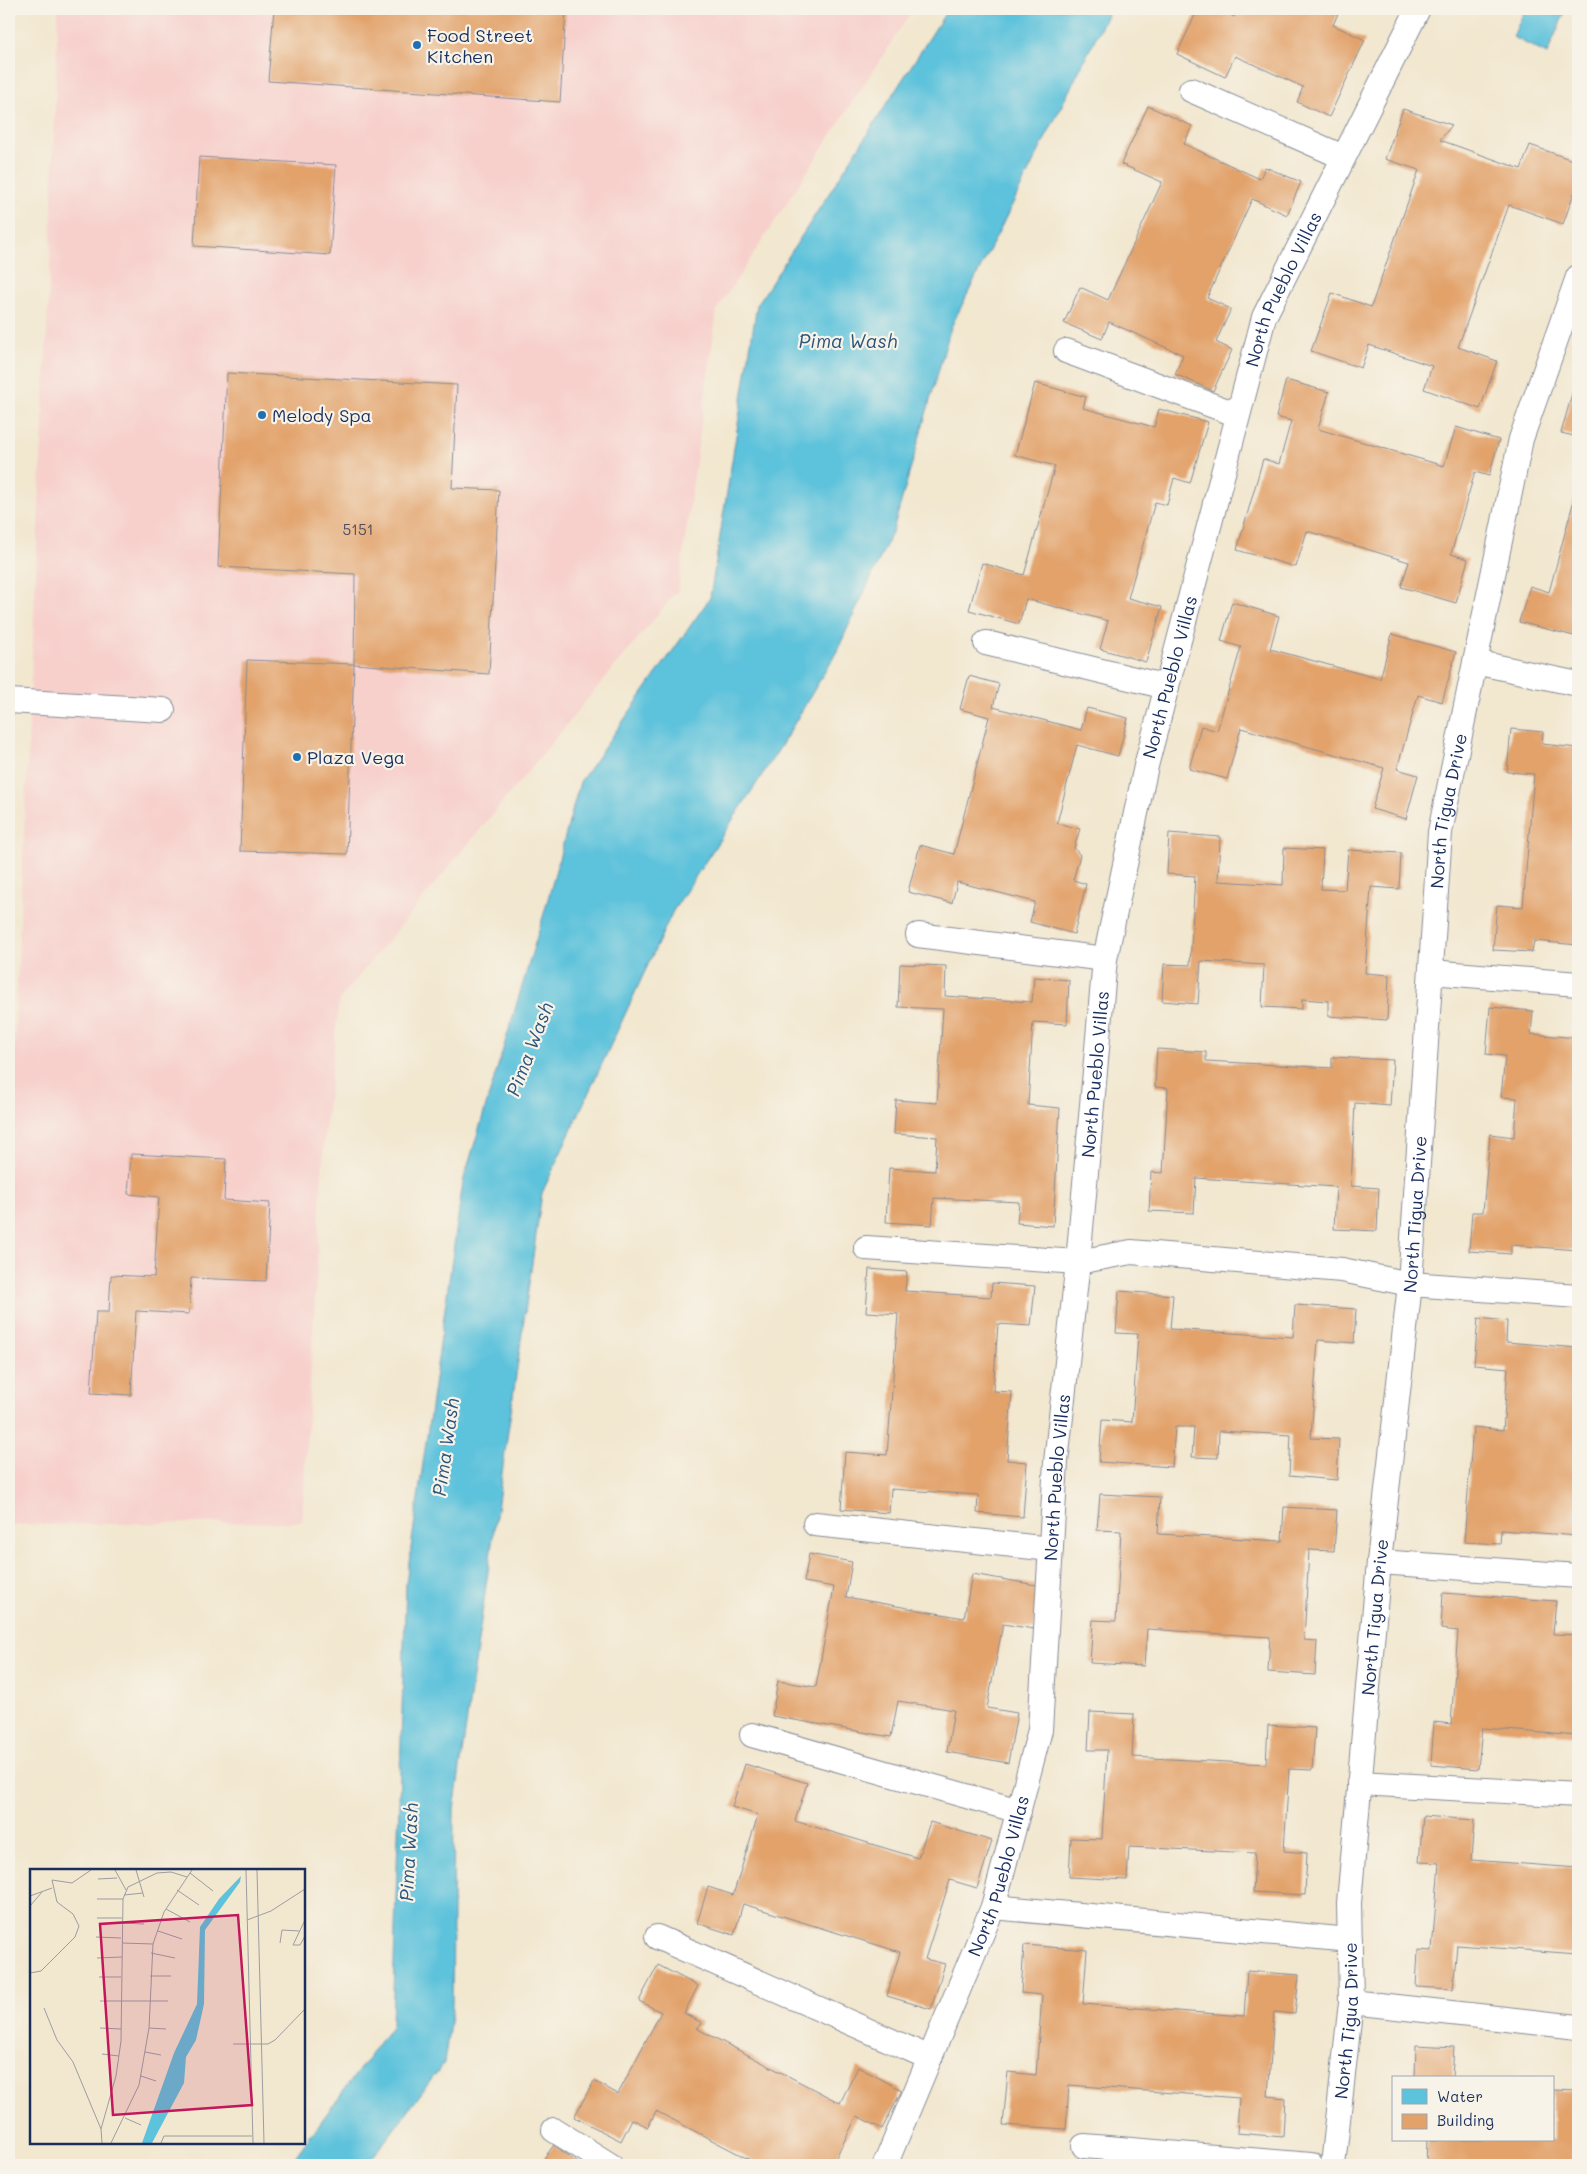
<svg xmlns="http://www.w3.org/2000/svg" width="1587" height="2174" font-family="Mali,sans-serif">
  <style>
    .built { fill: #f7d0cc }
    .water { fill: #5dc2db; stroke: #3c789c }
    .building { fill: #e2a26a }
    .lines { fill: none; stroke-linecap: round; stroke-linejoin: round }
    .lane-casing { stroke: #868b96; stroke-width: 26 }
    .lane { stroke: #fff; stroke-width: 24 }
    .poi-dot { fill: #1f6fb2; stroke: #f7f3e8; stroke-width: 2 }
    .labels { text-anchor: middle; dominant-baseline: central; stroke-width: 4.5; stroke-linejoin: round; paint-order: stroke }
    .number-label { font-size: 15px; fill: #4d4c61 }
    .poi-label { font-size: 18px; fill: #1b2f5e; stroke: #f7f3e8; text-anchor: start }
    .street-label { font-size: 18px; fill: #1b2f5e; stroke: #f7f3e8 }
    .water-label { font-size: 19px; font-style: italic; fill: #2c547d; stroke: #f7f3e8 }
    .inset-road { fill: none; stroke: #9c9da2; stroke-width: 1 }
    .view { fill: #c2185b; fill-opacity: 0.15; stroke: #c2185b; stroke-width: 2.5 }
    .inset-edge { fill: none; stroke: #1b2f5e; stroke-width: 2.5 }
  </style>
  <rect width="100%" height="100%" fill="#f7f3e8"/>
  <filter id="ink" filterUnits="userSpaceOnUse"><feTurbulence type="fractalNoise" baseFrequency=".02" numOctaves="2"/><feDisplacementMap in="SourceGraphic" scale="10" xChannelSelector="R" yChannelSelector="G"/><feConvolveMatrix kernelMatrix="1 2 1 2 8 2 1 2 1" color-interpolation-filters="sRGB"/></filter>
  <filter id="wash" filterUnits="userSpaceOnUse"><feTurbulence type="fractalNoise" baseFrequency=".0096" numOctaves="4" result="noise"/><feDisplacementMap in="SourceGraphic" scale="20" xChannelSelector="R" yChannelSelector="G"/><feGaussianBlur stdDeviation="1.12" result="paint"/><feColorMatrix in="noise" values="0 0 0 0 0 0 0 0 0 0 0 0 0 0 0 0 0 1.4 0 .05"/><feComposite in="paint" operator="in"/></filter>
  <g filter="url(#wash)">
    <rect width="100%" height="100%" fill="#f2e7cf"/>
    <!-- built -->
    <path class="built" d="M58 9H913L717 310 678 590 339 1000 324 1141 302 1522 9 1525V1158L50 266Z"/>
    <!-- water -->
    <g class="water">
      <path d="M948 9H1110L951 327 893 530 837 651 781 746 673 911 542 1193 454 1810 452 2009 444 2063 367 2165H289L392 2025 406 1583 463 1182 545 910 580 782 710 598 757 305Z"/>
      <path d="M1525 9H1566L1547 54 1513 37Z"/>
    </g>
    <g id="blocks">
      <!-- building -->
      <g class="building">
        <path d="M274 9H566L560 102 268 81Z"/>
        <path d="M1198 9H1217L1234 17 1238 9H1340L1333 25 1365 40 1329 117 1297 102 1303 87 1235 56 1225 77 1177 54Z"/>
        <path d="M1148 106 1192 126 1184 144 1260 179 1265 167 1301 182 1287 215 1252 199 1207 298 1231 309 1216 342 1232 350 1213 391 1175 374 1183 355 1109 322 1102 339 1064 323 1080 287 1108 300 1162 182 1121 164Z"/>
        <path d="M1403 109 1452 125 1440 140 1521 169 1530 145 1578 162V182L1563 224 1509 205 1458 347 1497 361 1480 409 1424 389 1432 366 1369 345 1361 368 1311 351 1332 293 1371 307 1419 170 1385 159Z"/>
        <path d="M199 157 336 165 330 255 194 246Z"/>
        <path d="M227 373 457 385 452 488 499 490 489 674 354 664 355 574 218 567Z"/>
        <path d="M1286 380 1329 392 1318 429 1444 466 1456 427 1499 440 1489 476 1475 472 1451 554 1468 559 1456 603 1401 587 1409 562 1307 531 1296 567 1237 550 1263 459 1279 464 1291 421 1276 417Z"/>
        <path d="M1035 383 1086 397 1083 408 1154 427 1159 409 1208 422 1190 483 1174 478 1167 505 1155 502 1128 598 1162 607 1146 662 1100 649 1108 621 1026 599 1019 624 969 610 982 563 1024 575 1055 466 1015 455Z"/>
        <path d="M1575 383 1578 384V437L1561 433Z"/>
        <path d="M1578 485V637L1519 622 1530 586 1549 592Z"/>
        <path d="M1232 602 1279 616 1270 649 1380 679 1392 634 1456 652 1442 702 1418 695 1397 769 1418 775 1406 819 1372 809 1384 768 1241 728 1227 779 1189 769 1201 726 1217 731 1241 647 1221 641Z"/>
        <path d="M247 660 354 664 347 854 240 851Z"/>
        <path d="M969 676 999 684 993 707 1081 730 1087 708 1128 718 1118 756 1077 745 1057 823 1080 829 1074 848 1080 855 1073 880 1086 884 1074 934 1030 922 1035 902 957 882 952 903 908 892 920 845 954 854 989 717 960 709Z"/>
        <path d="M1511 729 1543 732 1542 744 1578 748V945L1534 941 1532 952 1493 950 1497 905 1523 907 1534 774 1507 772Z"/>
        <path d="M1169 833 1220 837 1218 881 1283 885 1284 848 1323 850 1321 889 1345 890 1348 850 1401 853 1399 889 1371 887 1365 973 1389 975 1387 1020 1328 1016V1001L1302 999V1009L1262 1007 1264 965 1201 961 1198 1004 1162 1001 1164 964 1190 965 1195 876 1167 874Z"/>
        <path d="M900 964 946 966 945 996 1032 1002 1034 977 1069 980 1067 1024 1033 1022 1028 1105 1060 1108 1053 1226 1017 1223 1019 1202 934 1198 932 1225 886 1222 889 1168 935 1171 937 1137 894 1134 896 1100 937 1103 943 1009 898 1007Z"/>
        <path d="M1490 1007 1533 1011 1531 1034 1578 1038V1250L1511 1245V1254L1469 1251 1472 1212H1483L1490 1134 1514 1137 1517 1098 1501 1097 1505 1056 1486 1054Z"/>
        <path d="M1157 1049 1206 1052V1061L1332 1068V1057L1393 1060 1390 1106 1355 1103 1351 1186 1379 1188 1377 1231 1334 1229 1336 1187 1196 1178 1194 1213 1149 1211 1151 1172 1163 1173 1168 1088 1155 1087Z"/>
        <path d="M131 1154 226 1159 224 1200 270 1203 266 1281 191 1278 189 1314 136 1311 131 1395 91 1393 96 1312H109L111 1275 154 1277 159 1197 128 1194Z"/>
        <path d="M869 1269 907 1272 905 1291 991 1297 992 1283 1035 1286 1031 1326 998 1324 993 1391 1012 1392 1007 1460 1027 1462 1023 1517 977 1513 978 1495 891 1489 889 1513 841 1509 845 1452 887 1455 898 1314 866 1312Z"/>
        <path d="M1119 1291 1173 1295 1170 1329 1293 1337 1295 1305 1356 1309 1354 1343 1318 1340 1311 1438 1339 1439 1337 1480 1289 1476 1291 1435 1219 1431 1218 1458 1192 1457 1194 1427H1175L1172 1467 1099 1462 1102 1420 1132 1422 1138 1334 1116 1333Z"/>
        <path d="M1478 1318 1507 1321 1506 1342 1578 1348V1536L1501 1530 1500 1544 1464 1542 1473 1427 1503 1430 1508 1368 1474 1365Z"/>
        <path d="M1100 1494 1160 1497 1158 1534 1282 1541 1284 1507 1337 1510 1334 1551 1309 1550 1304 1640 1317 1641 1315 1675 1268 1672 1270 1637 1147 1629 1144 1666 1090 1663 1093 1620 1116 1621 1121 1531 1097 1530Z"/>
        <path d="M809 1554 852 1562 846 1597 964 1618 972 1574 1042 1586 1034 1629 1003 1624 987 1708 1017 1713 1008 1763 947 1752 954 1710 898 1701 891 1737 772 1716 778 1681 816 1687 834 1587 804 1582Z"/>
        <path d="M1443 1593 1556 1601 1553 1634 1578 1635V1736L1482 1728 1478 1769 1431 1765 1434 1722 1451 1724 1458 1631 1441 1629Z"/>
        <path d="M1090 1712 1134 1714 1132 1757 1266 1764 1268 1725 1315 1728 1312 1770 1289 1769 1284 1851 1307 1853 1305 1895 1253 1892 1255 1853 1129 1847 1127 1880 1069 1877 1071 1838 1102 1839 1107 1750H1088Z"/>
        <path d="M745 1764 807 1783 795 1821 918 1858 930 1822 992 1841 977 1888 950 1880 925 1959 945 1964 931 2009 887 1996 900 1952 743 1904 734 1935 697 1923 708 1887 733 1895 758 1815 732 1807Z"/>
        <path d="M1423 1816 1474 1820 1471 1860 1578 1868V1954L1457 1945 1453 1989 1416 1987 1418 1950 1432 1951 1439 1863 1419 1862Z"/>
        <path d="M1024 1945 1087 1950 1083 2004 1244 2016 1247 1971 1299 1975 1295 2014 1274 2012 1268 2096 1285 2098 1283 2137 1237 2133 1239 2098 1069 2085 1066 2129 1003 2125 1008 2072 1036 2075 1042 1995 1021 1993Z"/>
        <path d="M658 1965 698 1986 684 2013 702 2023 696 2028 840 2103 858 2067 902 2090 882 2129 857 2116 832 2165H760L656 2111 648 2127 632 2119 621 2141 574 2117 594 2081 618 2094 661 2012 639 2001Z"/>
        <path d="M1416 2045 1454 2047 1452 2078H1415Z"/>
        <path d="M1553 2090 1578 2091V2165H1426L1427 2140H1553Z"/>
        <path d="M554 2145 581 2165H539Z"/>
      </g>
    </g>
  </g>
  <g filter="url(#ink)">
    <use href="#blocks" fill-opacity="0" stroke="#868b96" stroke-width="1"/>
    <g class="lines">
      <!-- lane casing -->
      <g class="lane-casing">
        <g id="lane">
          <path d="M1191 90 1343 157"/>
          <path d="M1066 351 1238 415"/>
          <path d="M986 643 1167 687"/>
          <path d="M1475 662 1578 684"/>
          <path d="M9 701 163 710"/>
          <path d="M918 935 1105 959"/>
          <path d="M1431 972 1578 984"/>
          <path d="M866 1248 1078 1262 1131 1252 1342 1270 1410 1284 1578 1296"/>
          <path d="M815 1524 1051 1549"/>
          <path d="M1379 1562 1578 1576"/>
          <path d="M752 1735 1019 1811"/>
          <path d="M1359 1783 1578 1795"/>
          <path d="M993 1907 1350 1940"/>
          <path d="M657 1937 930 2058"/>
          <path d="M1351 2002 1578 2027"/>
          <path d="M554 2130 610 2165"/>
          <path d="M1084 2146 1311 2165"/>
          <path id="s1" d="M885 2165 993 1907 1040 1730 1056 1462 1078 1262 1105 959 1146 766 1264 317 1418 9"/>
          <path id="s2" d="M1333 2165 1351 2002 1349 1903 1379 1562 1410 1284 1440 832 1521 439 1578 277"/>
        </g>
      </g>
      <!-- lane -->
      <use href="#lane" class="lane"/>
    </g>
  </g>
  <!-- markers -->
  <g class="poi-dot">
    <circle cx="417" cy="45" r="5"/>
    <circle cx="262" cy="415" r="5"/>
    <circle cx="297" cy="757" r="5"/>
  </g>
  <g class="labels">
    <!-- number labels -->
    <g class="number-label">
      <text x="358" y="529">5151</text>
    </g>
    <!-- poi labels -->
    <g class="poi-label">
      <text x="427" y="35">Food Street<tspan x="427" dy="21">Kitchen</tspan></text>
      <text x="272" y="415">Melody Spa</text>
      <text x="307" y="757">Plaza Vega</text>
    </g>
    <!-- street labels -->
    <g class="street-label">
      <text stroke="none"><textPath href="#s1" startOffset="1931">North Pueblo Villas</textPath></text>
      <text stroke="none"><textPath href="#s1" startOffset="1526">North Pueblo Villas</textPath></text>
      <text stroke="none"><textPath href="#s2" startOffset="1360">North Tigua Drive</textPath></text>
      <text stroke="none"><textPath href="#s1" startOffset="1121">North Pueblo Villas</textPath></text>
      <text stroke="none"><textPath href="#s2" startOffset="955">North Tigua Drive</textPath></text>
      <text stroke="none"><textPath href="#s1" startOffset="716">North Pueblo Villas</textPath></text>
      <text stroke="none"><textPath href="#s2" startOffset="550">North Tigua Drive</textPath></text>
      <text stroke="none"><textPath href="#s1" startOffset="311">North Pueblo Villas</textPath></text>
      <text stroke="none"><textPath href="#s2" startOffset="145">North Tigua Drive</textPath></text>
    </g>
    <!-- water labels -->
    <g class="water-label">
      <text x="848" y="340">Pima Wash</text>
      <text transform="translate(529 1049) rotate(-69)">Pima Wash</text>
      <text transform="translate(445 1447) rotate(-82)">Pima Wash</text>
      <text transform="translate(408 1852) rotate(-87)">Pima Wash</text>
    </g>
  </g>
  <!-- overview -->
  <g transform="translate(30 1869)">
    <rect width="275" height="275" fill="#f2e7cf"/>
    <path d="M211 7 210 13 175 61 174 135 166 171 156 188 154 214 122 274H112L144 184 167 135 170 58 189 30Z" fill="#5dc2db"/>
    <path class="inset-road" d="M85 1 96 21M106 1 114 28M216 1 223 274M227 1 234 274M160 4 183 22M68 10 87 9M147 21 169 36M94 26 113 24M0 27 22 19M67 30H93M0 37 12 23M136 40 160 53M67 49H92M217 51 241 42 275 20M275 51 263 76H270L275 67M92 54 114 55M128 62 152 70M66 68 91 69M92 74 123 75M250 74 252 61 269 62M121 84 145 89M67 89 92 88M0 104 11 102 45 68 49 57 43 45 27 33 22 11 42 14 61 1M120 107H141M69 108H91M70 132H138M14 139 27 171 43 193 71 260M70 159 91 160M119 159 136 160M203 175H238L245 171 275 140M115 183 131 186M72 185 89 187M111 207 126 212M95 249 111 256M72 274 71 260 86 207 91 172 93 30 98 18 127 4 141 3 157 8M81 274 109 216 119 159 123 75 134 43 162 1M131 274 134 267H222"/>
    <path class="view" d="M208 46 222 236 83 246 70 55Z"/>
    <rect width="275" height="275" class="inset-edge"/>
  </g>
  <!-- margin -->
  <rect width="1587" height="2174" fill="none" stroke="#f7f3e8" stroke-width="30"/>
  <!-- legend -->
  <rect x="1392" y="2076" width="162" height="65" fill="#f7f3e8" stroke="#9fa5b1"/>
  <rect x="1402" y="2089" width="25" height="15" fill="#5dc2db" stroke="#9fa5b1"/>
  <text x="1437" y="2102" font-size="15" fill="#1b2f5e">Water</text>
  <rect x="1402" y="2114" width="25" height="15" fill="#e2a26a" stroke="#9fa5b1"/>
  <text x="1437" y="2126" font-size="15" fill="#1b2f5e">Building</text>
</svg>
